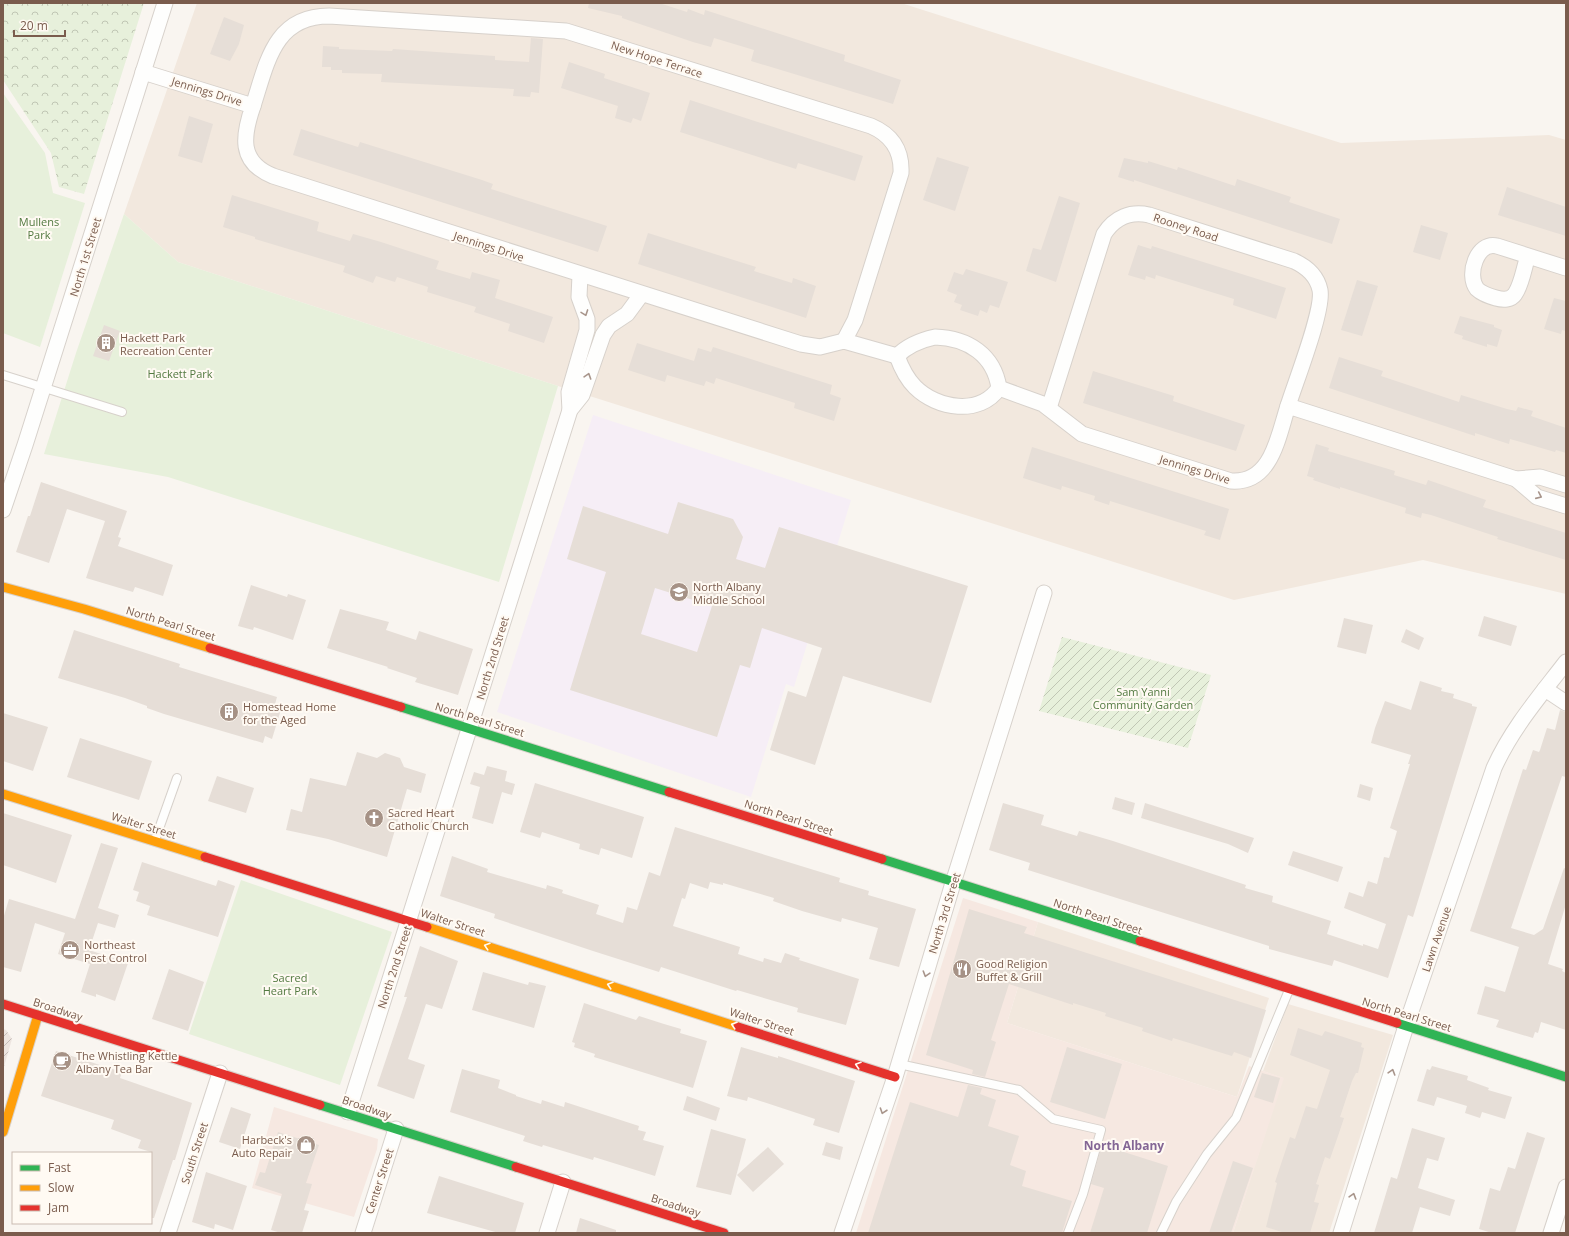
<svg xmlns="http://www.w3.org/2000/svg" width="1569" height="1236" font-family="'Open Sans',sans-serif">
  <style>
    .residential { fill: #f2e8de }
    .commercial { fill: #f6e8e1 }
    .industrial { fill: url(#industrial-furrows) }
    .education { fill: #f6eef6 }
    .green { fill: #e7f0db }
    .forest { fill: url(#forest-crowns) }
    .garden { fill: url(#garden-furrows) }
    .building { fill: #e6ded7; fill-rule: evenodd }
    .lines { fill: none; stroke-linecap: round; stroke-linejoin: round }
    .lane-casing { stroke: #d7d1cb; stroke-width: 10 }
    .street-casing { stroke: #d7d1cb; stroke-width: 17 }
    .fast-casing { stroke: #d9d2cb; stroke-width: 11 }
    .slow-casing { stroke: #d9d2cb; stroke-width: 11 }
    .jam-casing { stroke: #d9d2cb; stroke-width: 11 }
    .lane { stroke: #fefefd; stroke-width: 8 }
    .street { stroke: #fefefd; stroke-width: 15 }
    .fast { stroke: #30b455; stroke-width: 9 }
    .slow { stroke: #ff9f0a; stroke-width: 9 }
    .jam { stroke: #e5322d; stroke-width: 9 }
    .oneway { stroke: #a8958b }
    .oneway2 { stroke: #fffaf3 }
    .labels { text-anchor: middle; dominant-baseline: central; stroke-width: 4; stroke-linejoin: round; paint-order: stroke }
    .street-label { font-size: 11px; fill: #7a5c4d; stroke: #fffaf3 }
    .park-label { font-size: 11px; fill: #537a41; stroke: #fffaf3 }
    .poi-label { font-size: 11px; fill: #7a5c4d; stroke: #fffaf3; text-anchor: start }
    .neighbourhood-label { font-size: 12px; font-weight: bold; fill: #846695; stroke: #fffaf3 }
  </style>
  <defs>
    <pattern id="industrial-furrows" width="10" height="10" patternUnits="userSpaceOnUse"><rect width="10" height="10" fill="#ede5e0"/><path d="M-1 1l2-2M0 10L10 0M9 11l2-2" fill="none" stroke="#c5bdb8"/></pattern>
    <pattern id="forest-crowns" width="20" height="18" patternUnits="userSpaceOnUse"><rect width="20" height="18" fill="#e7f0db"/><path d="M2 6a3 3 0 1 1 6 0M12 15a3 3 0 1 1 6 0" fill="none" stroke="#c0c6b4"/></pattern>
    <pattern id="garden-furrows" width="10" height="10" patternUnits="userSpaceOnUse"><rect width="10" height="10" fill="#e7f0db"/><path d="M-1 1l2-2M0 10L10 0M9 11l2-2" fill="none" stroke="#c0c6b4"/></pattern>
  </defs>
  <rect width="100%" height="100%" fill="#f9f5f0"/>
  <!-- residential -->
  <g class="residential">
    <path d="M197 3H901L1341 143 1549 135 1566 140V594L1423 560 1234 600 558 386 178 262 124 214Z"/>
    <path d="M1038 922 1269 998 1237 1097 1007 1023Z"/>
    <path d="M1288 1004 1393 1035 1329 1233H1233L1283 1078 1263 1071Z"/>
  </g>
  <!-- commercial -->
  <g class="commercial">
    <path d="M963 898 1038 922 1007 1023 1237 1097 1249 1066 1284 1078 1233 1233H856Z"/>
    <path d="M274 1107 378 1139 377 1149 354 1217 252 1188Z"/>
  </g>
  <!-- industrial -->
  <path class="industrial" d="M3 1029 6 1030 12 1039 3 1070Z"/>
  <!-- education -->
  <path class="education" d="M593 415 851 500 794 687 786 684 751 797 497 712Z"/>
  <!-- green -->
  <g class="green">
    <path d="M3 93 45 153 53 193 85 203 40 347 3 333Z"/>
    <path d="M124 214 178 262 558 386 499 582 168 477 44 454 76 353Z"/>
    <path d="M241 880 392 932 340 1085 189 1034Z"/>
  </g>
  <!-- forest -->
  <path class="forest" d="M3 3H144L84 194 59 187 51 153 3 80Z"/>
  <!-- garden -->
  <path class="garden" d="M1062 637 1211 675 1188 748 1039 711Z"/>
  <!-- building -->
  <g class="building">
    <path d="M589 3H659L687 12 688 9 704 15 705 10 845 55 844 61 901 80 893 104 751 61 754 50 714 38 711 47 693 42 622 18V16L588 8Z"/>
    <path d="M224 17 244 25 239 44 230 61 210 54Z"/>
    <path d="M531 38 543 39 539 93 531 92 530 97 513 96 514 89 381 82 382 74 342 73V70H331V67H322L323 46 339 47V49L392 51 393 49 495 56V60L529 62Z"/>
    <path d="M569 62 605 74 604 78 650 93 641 121 633 118 631 123 615 118 618 106 561 88Z"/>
    <path d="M690 100 863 156 855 181 798 163 796 169 680 132Z"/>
    <path d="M189 116 213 124 202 163 178 156Z"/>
    <path d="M301 129 358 147 360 142 482 180 493 184 491 189 607 226 598 252 293 155Z"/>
    <path d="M937 157 969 167 955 211 923 200Z"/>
    <path d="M1124 158 1148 163V161L1177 170 1178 167 1235 186 1237 179 1291 197 1289 202 1340 219 1332 244 1134 180V182L1118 177Z"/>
    <path d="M1507 187 1566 207V236L1498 215Z"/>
    <path d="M232 195 319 222 317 231 350 241 353 234 381 242 439 261 436 269 470 279 472 272 500 280 495 298 553 317 544 343 508 331 510 324 474 312 476 307 427 292 428 287 397 277 395 282 376 276 373 283 343 272 345 266 255 239V237L223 227Z"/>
    <path d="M1059 196 1080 203 1056 282 1026 271 1033 248 1041 250Z"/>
    <path d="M1421 225 1448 233 1440 260 1413 252Z"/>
    <path d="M648 233 756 267 754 271 792 283 793 278 816 286 806 318 638 264Z"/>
    <path d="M1138 245 1151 249 1152 246 1286 288 1276 319 1233 305 1234 299 1156 275 1155 279 1146 276 1145 280 1128 275Z"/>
    <path d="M966 269 1008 282 999 308 990 305 987 313 980 310 978 316 960 310 962 305 954 302 957 295 947 291 954 272 963 275Z"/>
    <path d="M1357 280 1378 286 1362 336 1341 330Z"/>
    <path d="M1554 298 1566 301V331L1562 330 1561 334 1544 329Z"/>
    <path d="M1460 316 1494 325V327L1502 330 1497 347 1487 344V347L1462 339 1463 336 1454 333Z"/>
    <path d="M104 325 120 331 109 361 93 356Z"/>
    <path d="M637 343 694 361 698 348 711 352 713 347 832 385 830 394 841 398 834 421 794 408 795 403 716 378 714 384 706 381 704 386 667 375 665 382 628 370Z"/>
    <path d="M1339 357 1383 371 1381 376 1459 402 1461 395 1507 409 1516 411 1518 407 1533 411 1531 416 1566 428V453L1556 450 1555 452 1510 439 1509 444 1475 433V436L1329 388Z"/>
    <path d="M1093 371 1174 396 1173 401 1245 425 1236 451 1083 403Z"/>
    <path d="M1316 444 1329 448 1328 451 1395 471 1394 475 1426 485 1428 480 1486 500 1483 507 1566 533V560L1497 539 1498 537 1431 515 1422 513 1421 518 1405 513 1406 508 1340 487V489L1313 480 1314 478 1307 476Z"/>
    <path d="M1032 447 1229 509 1220 540 1204 535 1206 531 1149 513 1110 501 1109 505 1094 500 1095 496 1062 486 1061 490 1023 478Z"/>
    <path d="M41 482 127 511 118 537 121 538 118 546 173 565 163 596 135 587 133 592 86 578 105 521 67 509 49 563 16 552 28 516H30Z"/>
    <path d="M678 502 733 519 743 537 736 559 765 568 779 527 968 586 931 703 843 676 815 765 770 750 788 691 806 697 822 648 762 628 750 668 740 665 717 737 570 690 606 572 567 559 583 506 668 534ZM655 588 712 606 697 652 641 634Z"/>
    <path d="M251 585 287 597 288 594 306 600 293 640 254 627 253 630 238 626Z"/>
    <path d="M340 609 389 622 386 630 416 640 419 631 473 649 458 695 415 682 417 678 387 668 388 667 327 648Z"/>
    <path d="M1484 616 1517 626 1511 646 1478 636Z"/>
    <path d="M1344 618 1373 625 1366 654 1337 647Z"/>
    <path d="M1406 629 1424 638 1419 650 1401 642Z"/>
    <path d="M74 630 180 664 179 667 277 697 275 704 282 706 272 739 265 736 263 743 164 714 147 708V706L125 698 58 678Z"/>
    <path d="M1420 681 1442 688 1441 691 1454 694 1453 698 1472 704V706L1477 707 1413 917 1408 915 1388 978 1334 960 1332 966 1269 949V946L1028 870 1030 863 989 850 1003 803 1044 815 1041 825 1077 836 1079 831 1113 841 1246 885 1245 888 1273 896 1272 902 1331 921 1327 934 1363 946V944L1378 949 1386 924 1344 908 1349 892 1363 897 1368 881 1377 884 1384 857 1389 858 1397 831 1390 828 1410 764H1408L1411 755 1371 743 1375 728 1385 701 1411 710Z"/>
    <path d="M1560 710 1566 712V777L1562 776 1511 928 1534 935 1543 929 1564 868 1566 869V904L1548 964 1563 969 1562 971 1566 973V1030L1541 1022 1538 1033 1535 1032 1533 1038 1496 1027 1499 1020 1477 1014 1485 986 1505 992 1519 947 1470 931 1523 769 1526 770 1533 750 1539 752 1540 750 1547 728 1555 730Z"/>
    <path d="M3 713 48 727 33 771 3 761Z"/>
    <path d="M80 738 152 761 139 800 67 777Z"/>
    <path d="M357 752 377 758 385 753 400 758 404 767 426 774 421 793 407 789 387 857 328 839 286 830 291 809 302 812 310 778 346 786Z"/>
    <path d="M487 766 507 771 505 781 515 784 512 795 502 792 493 824 472 818 480 787 470 784 474 772 484 775Z"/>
    <path d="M217 776 254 788 246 813 208 801Z"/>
    <path d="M535 783 644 817 632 858 601 848 599 855 579 849 580 844 542 832 540 838 520 832Z"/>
    <path d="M1360 784 1373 788 1370 801 1357 797Z"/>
    <path d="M1115 797 1135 803 1132 815 1112 809Z"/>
    <path d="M1145 803 1254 838 1248 853 1228 844 1141 818Z"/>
    <path d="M3 813 72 835 56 883 3 865Z"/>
    <path d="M675 827 840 878 839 882 869 891 868 895 916 909 899 967 869 959 878 928 842 918 841 922 802 911 773 901 774 898 723 883V885L710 882 708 889 690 883 685 899 682 898 673 926 740 947 738 954 763 962 764 958 781 963 785 953 800 958 799 960 859 979 846 1025 797 1012 798 1008 737 990 736 991 661 967 659 972 593 951 494 918 495 914 440 896 452 856 488 869 487 872 546 889 547 885 563 890 562 893 599 905 596 914 623 923 627 907 637 910 649 872 660 876Z"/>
    <path d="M101 843 118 848 98 908 119 915 115 928 98 923 89 950 128 963 115 1001 96 994V997L81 992 90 964 58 954 65 933 35 923 21 972 3 967V919L9 899 75 919Z"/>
    <path d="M1293 851 1343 867 1338 882 1288 865Z"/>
    <path d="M142 862 216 886 218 880 235 886 218 937 147 915 150 906 136 901 139 892 133 890Z"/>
    <path d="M969 909 1027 927 1024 933 1266 1010 1251 1058 1234 1052 1232 1056 1173 1038 1172 1041 1142 1031 1143 1028 1105 1016 1106 1013 1073 1003V1005L1009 984 991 1040 996 1042 985 1077 972 1074 973 1070 926 1055Z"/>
    <path d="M420 946 458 961 442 1009 426 1004 408 1059 425 1065 414 1099 377 1086 407 997H404Z"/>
    <path d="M169 969 204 982 188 1031 152 1019Z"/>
    <path d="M483 972 528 985 529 982 546 986 534 1028 472 1010Z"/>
    <path d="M584 1003 636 1020 639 1016 664 1024 681 1029 680 1033 707 1041 693 1088 594 1057 595 1054 574 1047 575 1043 572 1042Z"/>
    <path d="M1298 1028 1322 1036 1325 1031 1362 1043 1361 1047 1364 1048 1358 1073H1356L1352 1081 1340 1117 1344 1118 1338 1136 1330 1159 1325 1157 1316 1184 1319 1185 1314 1202 1319 1203 1310 1233H1285L1266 1227 1277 1183 1275 1182 1290 1137 1295 1139 1306 1106 1317 1109 1330 1070 1290 1055Z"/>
    <path d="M741 1047 778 1058V1056L855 1081 839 1133 813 1125 815 1119 748 1097 747 1101 727 1096Z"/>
    <path d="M1067 1047 1122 1064 1105 1119 1050 1102Z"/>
    <path d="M56 1051 122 1072 120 1078 192 1103 175 1160H173L154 1218H151V1152L138 1148 141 1140 111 1129 114 1120 41 1096Z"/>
    <path d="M1432 1066 1468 1076 1467 1080 1489 1088 1488 1090 1512 1097 1505 1119 1482 1112 1480 1118 1465 1113 1467 1106 1437 1097 1434 1106 1417 1101 1427 1069 1430 1070Z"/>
    <path d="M462 1069 500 1080 498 1088 516 1095V1096L541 1104 542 1100 564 1107 565 1102 639 1126 638 1130 646 1132 643 1140 664 1146 655 1176 594 1157 593 1160 543 1145 542 1147 523 1141 525 1136 450 1112Z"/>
    <path d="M1262 1073 1280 1078 1273 1103 1254 1097Z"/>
    <path d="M968 1085 982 1088 980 1094 996 1100 988 1126 1019 1136 1010 1165 1026 1171 1022 1186 1072 1201 1062 1233H868L910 1102 958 1117Z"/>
    <path d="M687 1096 720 1108 716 1121 683 1110Z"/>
    <path d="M231 1107 251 1114 240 1149 219 1142Z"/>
    <path d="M1412 1128 1445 1138 1438 1161 1427 1158 1418 1188 1455 1200 1450 1216 1420 1207 1412 1233H1374L1391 1177 1397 1179Z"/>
    <path d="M711 1129 746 1139 731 1195 696 1187Z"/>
    <path d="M278 1132 319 1145 306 1183 312 1184 304 1210 309 1211 302 1233H281L271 1230 282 1194 255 1185 260 1172 265 1173Z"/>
    <path d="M1527 1132 1545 1138 1515 1233H1492L1479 1229 1490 1188 1500 1191 1508 1167 1515 1169Z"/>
    <path d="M826 1142 843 1147 840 1160 822 1155Z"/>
    <path d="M1102 1145 1168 1166 1147 1233H1090L1104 1188 1091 1184Z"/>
    <path d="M768 1147 784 1164 753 1192 737 1175Z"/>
    <path d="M1233 1161 1253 1168 1231 1233H1209Z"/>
    <path d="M206 1172 247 1186 233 1230 215 1224 214 1229 192 1222Z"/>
    <path d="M439 1176 524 1203 515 1233H499L427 1213Z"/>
    <path d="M580 1218 616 1230V1233H576Z"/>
  </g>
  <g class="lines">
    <!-- lane casing -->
    <g class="lane-casing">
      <g id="lane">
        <path d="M3 375 122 412"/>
        <path d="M155 840 177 778"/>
        <path d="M899 1064 1019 1090 1053 1119 1101 1130 1083 1194 1068 1233"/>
        <path d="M1161 1233 1176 1202 1207 1154 1236 1118 1289 990"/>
      </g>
    </g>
    <!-- street casing -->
    <g class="street-casing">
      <g id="street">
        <path d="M143 72 253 106C243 135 238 162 273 176L801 344 820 347 844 341 897 356"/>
        <path d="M253 106C267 63 274 16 329 16L566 31 871 126C892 135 902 151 901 173L855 320 844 341"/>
        <path d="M1528 256C1524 267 1522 284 1515 294 1511 300 1503 300 1496 298 1489 296 1482 294 1477 289 1466 275 1477 241 1497 246L1566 268"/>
        <path d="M935 337C968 338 994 355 999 388 980 416 937 409 915 387 907 379 901 367 897 356 908 345 921 340 935 337Z"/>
        <path d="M999 388 1043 404 1082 434 1231 481C1272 484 1278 436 1288 406L1516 479 1540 477 1566 485"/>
        <path d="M1049 408 1104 234C1115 217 1131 211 1149 215L1294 261C1307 267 1317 276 1320 290 1324 310 1295 383 1288 406"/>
        <path d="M570 410 569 392 587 330V319L579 297 580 275"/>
        <path d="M1516 479 1537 497 1566 506"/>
        <path d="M3 510 25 445 165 3"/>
        <path d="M1545 689 1566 703"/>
        <path d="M348 1112 570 410 582 395 603 335 609 326 627 314 641 295"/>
        <path d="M168 1233 220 1073"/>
        <path d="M363 1233 396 1129"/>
        <path d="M547 1233 563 1182"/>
        <path d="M842 1233 895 1077 953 883 1044 593"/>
        <path d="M1341 1233 1406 1026 1494 768C1512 728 1540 696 1566 662"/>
        <path d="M1551 1233 1566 1187"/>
      </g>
    </g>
    <!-- fast casing -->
    <g class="fast-casing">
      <g id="fast">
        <path d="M401 707 669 792"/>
        <path d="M882 859 1140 941"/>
        <path d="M1397 1023 1566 1077"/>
        <path d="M320 1105 516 1167"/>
      </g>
    </g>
    <!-- slow casing -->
    <g class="slow-casing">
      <g id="slow">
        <path d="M3 587 84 609 210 648"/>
        <path d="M3 794 205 857"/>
        <path d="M427 927 738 1027"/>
        <path d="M3 1132 38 1015"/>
      </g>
    </g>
    <!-- jam casing -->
    <g class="jam-casing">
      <g id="jam">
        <path d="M210 648 401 707"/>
        <path d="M669 792 882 859"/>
        <path d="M205 857 427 927"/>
        <path d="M1140 941 1397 1023"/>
        <path d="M3 1004 320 1105"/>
        <path d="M738 1027 895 1077"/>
        <path d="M516 1167 724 1233"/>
      </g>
    </g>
    <!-- lane -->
    <use href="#lane" class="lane"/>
    <!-- street -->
    <use href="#street" class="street"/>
    <!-- fast -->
    <use href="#fast" class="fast"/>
    <!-- slow -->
    <use href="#slow" class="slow"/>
    <!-- jam -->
    <use href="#jam" class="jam"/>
  </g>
  <!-- one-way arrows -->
  <defs><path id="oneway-chevron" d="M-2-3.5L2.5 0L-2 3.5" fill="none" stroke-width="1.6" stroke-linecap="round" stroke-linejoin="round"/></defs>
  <g class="oneway">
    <use href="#oneway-chevron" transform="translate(585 313) rotate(70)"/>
    <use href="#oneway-chevron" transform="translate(588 376) rotate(-72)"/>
    <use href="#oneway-chevron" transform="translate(1539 496) rotate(24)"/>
    <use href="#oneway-chevron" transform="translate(926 974) rotate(107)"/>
    <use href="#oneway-chevron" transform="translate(1392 1072) rotate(-73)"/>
    <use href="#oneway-chevron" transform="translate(883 1111) rotate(109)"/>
    <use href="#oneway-chevron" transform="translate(1353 1196) rotate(-73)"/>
  </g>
  <g class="oneway2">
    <use href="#oneway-chevron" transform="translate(487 946) rotate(-162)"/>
    <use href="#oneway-chevron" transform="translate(610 985) rotate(-162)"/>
    <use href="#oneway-chevron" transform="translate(734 1025) rotate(-162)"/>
    <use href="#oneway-chevron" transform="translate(858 1065) rotate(-162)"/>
  </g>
  <!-- icons -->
  <defs>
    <g id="building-disc" transform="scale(1)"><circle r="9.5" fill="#a69286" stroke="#fffaf3"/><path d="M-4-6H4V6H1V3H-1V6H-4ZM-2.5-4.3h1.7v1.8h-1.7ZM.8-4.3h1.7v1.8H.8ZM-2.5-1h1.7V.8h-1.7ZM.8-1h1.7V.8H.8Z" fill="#fff"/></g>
    <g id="school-disc" transform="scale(1)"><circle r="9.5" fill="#a69286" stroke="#fffaf3"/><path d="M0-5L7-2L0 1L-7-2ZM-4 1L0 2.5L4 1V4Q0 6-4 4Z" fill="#fff"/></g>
    <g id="church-disc" transform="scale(1)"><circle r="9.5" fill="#a69286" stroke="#fffaf3"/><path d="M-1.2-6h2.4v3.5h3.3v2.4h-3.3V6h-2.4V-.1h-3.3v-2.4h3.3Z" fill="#fff"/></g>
    <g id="office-disc" transform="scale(1)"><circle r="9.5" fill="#a69286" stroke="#fffaf3"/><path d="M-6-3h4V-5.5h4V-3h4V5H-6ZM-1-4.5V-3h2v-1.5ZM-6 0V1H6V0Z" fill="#fff"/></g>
    <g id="restaurant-disc" transform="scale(1)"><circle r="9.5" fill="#a69286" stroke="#fffaf3"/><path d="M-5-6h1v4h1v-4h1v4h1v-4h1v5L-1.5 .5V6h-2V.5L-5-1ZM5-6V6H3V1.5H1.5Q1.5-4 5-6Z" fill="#fff"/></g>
    <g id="cafe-disc" transform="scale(1)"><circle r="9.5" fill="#a69286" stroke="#fffaf3"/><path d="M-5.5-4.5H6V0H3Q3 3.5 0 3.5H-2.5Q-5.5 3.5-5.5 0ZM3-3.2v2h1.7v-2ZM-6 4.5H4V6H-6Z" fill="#fff"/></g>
    <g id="shop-disc" transform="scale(1)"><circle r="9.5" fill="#a69286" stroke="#fffaf3"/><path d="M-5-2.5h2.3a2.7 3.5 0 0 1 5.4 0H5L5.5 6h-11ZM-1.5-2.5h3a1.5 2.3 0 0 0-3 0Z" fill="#fff"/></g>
  </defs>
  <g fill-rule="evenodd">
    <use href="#building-disc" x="106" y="343"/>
    <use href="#school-disc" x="679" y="592"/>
    <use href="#building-disc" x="229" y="712"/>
    <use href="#church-disc" x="374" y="818"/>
    <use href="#office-disc" x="70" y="950"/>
    <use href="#restaurant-disc" x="962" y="969"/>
    <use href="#cafe-disc" x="62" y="1061"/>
    <use href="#shop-disc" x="306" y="1145"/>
  </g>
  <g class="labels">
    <!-- street labels -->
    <g class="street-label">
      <text transform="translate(657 59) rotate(18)">New Hope Terrace</text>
      <text transform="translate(207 91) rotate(17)">Jennings Drive</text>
      <text transform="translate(1186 227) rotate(18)">Rooney Road</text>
      <text transform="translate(489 246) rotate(18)">Jennings Drive</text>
      <text transform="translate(85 257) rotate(-73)">North 1st Street</text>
      <text transform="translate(1195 469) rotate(17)">Jennings Drive</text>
      <text transform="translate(171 623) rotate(17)">North Pearl Street</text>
      <text transform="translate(492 658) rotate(-73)">North 2nd Street</text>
      <text transform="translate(480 719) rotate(17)">North Pearl Street</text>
      <text transform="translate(789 817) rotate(18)">North Pearl Street</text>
      <text transform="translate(144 825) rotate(17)">Walter Street</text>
      <text transform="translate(944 913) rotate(-73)">North 3rd Street</text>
      <text transform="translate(1098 916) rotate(18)">North Pearl Street</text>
      <text transform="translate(453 922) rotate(18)">Walter Street</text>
      <text transform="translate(1436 939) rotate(-71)">Lawn Avenue</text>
      <text transform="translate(394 967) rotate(-72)">North 2nd Street</text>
      <text transform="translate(58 1009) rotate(18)">Broadway</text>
      <text transform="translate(1407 1014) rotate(17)">North Pearl Street</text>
      <text transform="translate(762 1021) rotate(18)">Walter Street</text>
      <text transform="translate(367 1107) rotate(19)">Broadway</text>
      <text transform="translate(194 1153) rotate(-72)">South Street</text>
      <text transform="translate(379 1181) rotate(-72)">Center Street</text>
      <text transform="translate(676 1205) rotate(18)">Broadway</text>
    </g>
    <!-- park labels -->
    <g class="park-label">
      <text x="39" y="221">Mullens<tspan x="39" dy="13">Park</tspan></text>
      <text x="180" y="373">Hackett Park</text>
      <text x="1143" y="691">Sam Yanni<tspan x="1143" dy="13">Community Garden</tspan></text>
      <text x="290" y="977">Sacred<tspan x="290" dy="13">Heart Park</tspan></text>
    </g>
    <!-- poi labels -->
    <g class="poi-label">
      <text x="120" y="337">Hackett Park<tspan x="120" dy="13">Recreation Center</tspan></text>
      <text x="693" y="586">North Albany<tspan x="693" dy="13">Middle School</tspan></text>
      <text x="243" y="706">Homestead Home<tspan x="243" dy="13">for the Aged</tspan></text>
      <text x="388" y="812">Sacred Heart<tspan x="388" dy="13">Catholic Church</tspan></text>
      <text x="84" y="944">Northeast<tspan x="84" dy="13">Pest Control</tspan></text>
      <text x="976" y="963">Good Religion<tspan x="976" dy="13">Buffet &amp; Grill</tspan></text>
      <text x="76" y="1055">The Whistling Kettle<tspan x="76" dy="13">Albany Tea Bar</tspan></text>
      <text x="292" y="1139" text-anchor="end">Harbeck's<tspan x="292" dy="13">Auto Repair</tspan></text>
    </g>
    <!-- neighbourhood labels -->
    <g class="neighbourhood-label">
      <text x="1124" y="1145">North Albany</text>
    </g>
  </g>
  <!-- border -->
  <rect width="1569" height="1236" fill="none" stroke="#7a5c4d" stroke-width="8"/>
  <!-- legend -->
  <rect x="12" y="1152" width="140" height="72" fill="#fffaf3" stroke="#cabbb1"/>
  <rect x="20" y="1165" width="20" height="6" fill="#30b455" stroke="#cabbb1"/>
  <text x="48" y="1172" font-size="12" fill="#7a5c4d">Fast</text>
  <rect x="20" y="1185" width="20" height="6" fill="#ff9f0a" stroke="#cabbb1"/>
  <text x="48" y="1192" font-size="12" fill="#7a5c4d">Slow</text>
  <rect x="20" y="1205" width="20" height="6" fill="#e5322d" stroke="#cabbb1"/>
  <text x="48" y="1212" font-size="12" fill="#7a5c4d">Jam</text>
  <!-- scale -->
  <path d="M14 30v6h51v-6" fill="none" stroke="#7a5c4d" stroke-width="2"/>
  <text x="20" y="30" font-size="12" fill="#7a5c4d" stroke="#fffaf3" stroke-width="3" paint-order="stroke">20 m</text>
</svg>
